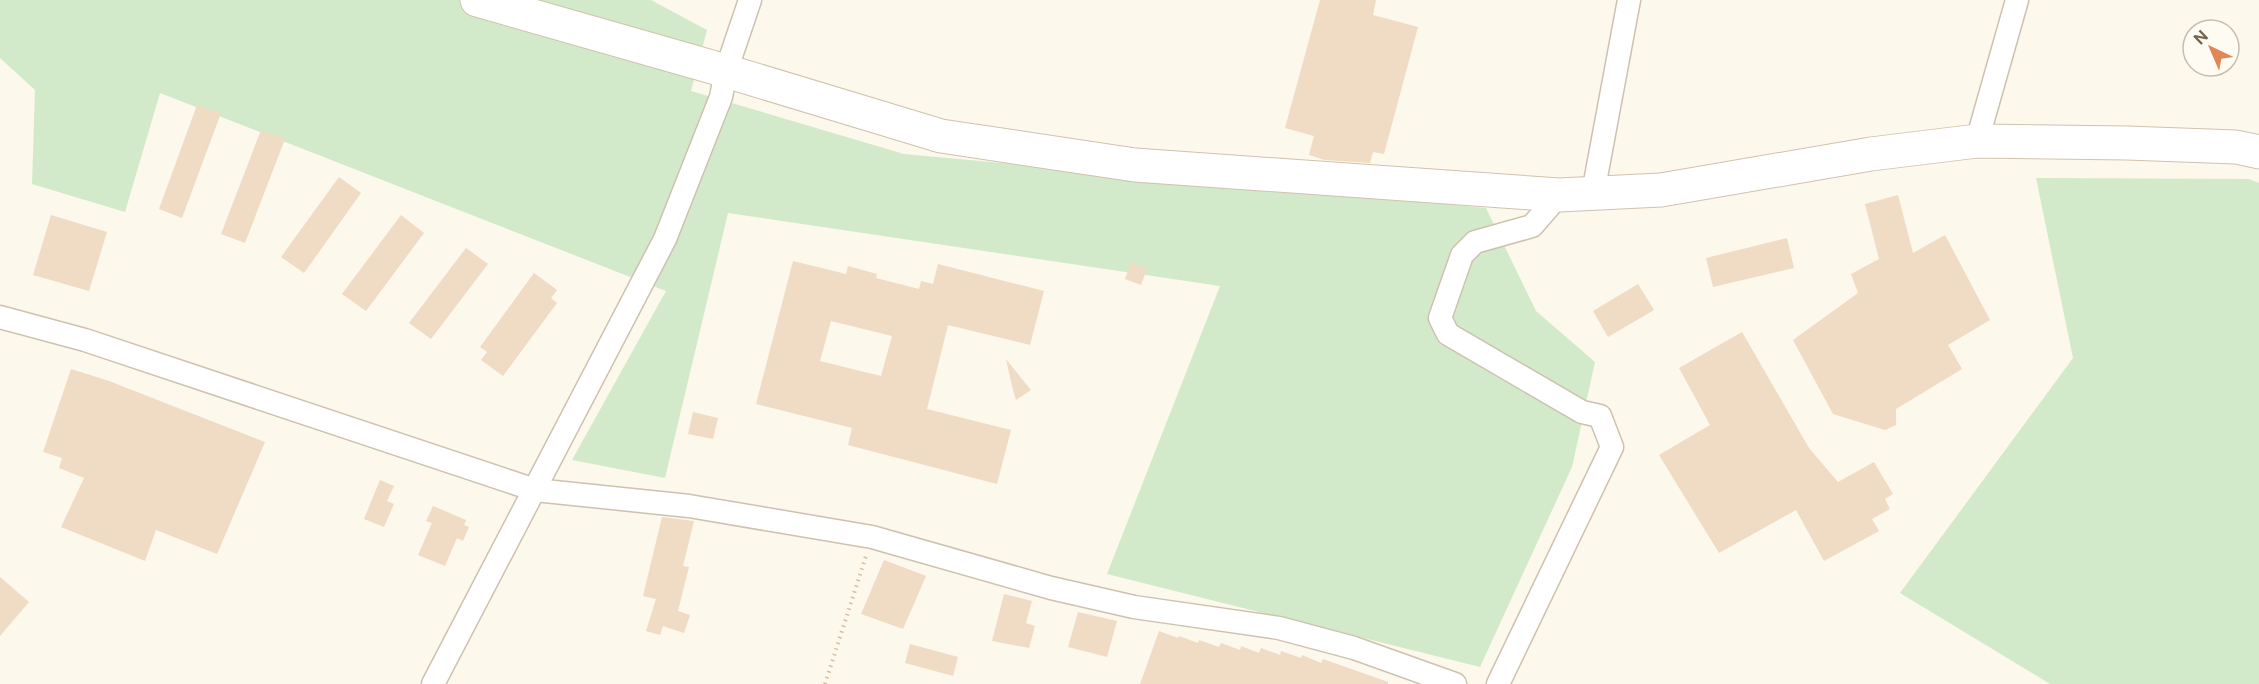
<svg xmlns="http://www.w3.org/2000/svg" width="2259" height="684" font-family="'Public Sans',sans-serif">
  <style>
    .green { fill: #d2eac9 }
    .building { fill: #f0dbc4; fill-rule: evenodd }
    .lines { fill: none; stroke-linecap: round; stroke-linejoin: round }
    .street-casing { stroke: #cec1b0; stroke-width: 25 }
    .secondary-casing { stroke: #d1c2ae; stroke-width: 35 }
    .path { stroke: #d6bfa6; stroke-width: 4; stroke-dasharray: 1.5 4.5; stroke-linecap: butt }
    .street { stroke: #fff; stroke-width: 22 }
    .secondary { stroke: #fff; stroke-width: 33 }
  </style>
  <rect width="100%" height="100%" fill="#fcf8eb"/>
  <!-- green -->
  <g class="green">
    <path d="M0 0H651L707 30 691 91 904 154 1486 208 1536 311 1595 362 1572 467 1480 667 1107 574 1220 286 728 213 665 478 572 460 666 291 160 93 125 212 32 184 35 90 0 58Z"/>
    <path d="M2036 178 2249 179 2259 183V684H2050L1900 593 2073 358Z"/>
  </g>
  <!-- building -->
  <g class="building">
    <path d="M1320 0H1376L1373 15 1418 27 1384 154 1373 152 1370 163 1325 160 1309 155 1314 136 1285 128Z"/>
    <path d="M197 105 221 113 182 218 159 209Z"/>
    <path d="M261 130 285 139 245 243 221 234Z"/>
    <path d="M339 177 361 193 304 273 281 257Z"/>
    <path d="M1898 195 1913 253 1945 235 1990 320 1948 345 1962 369 1896 409V425L1885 430 1833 414 1793 340 1858 293 1851 274 1879 259 1865 204Z"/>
    <path d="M51 215 107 232 89 291 33 275Z"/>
    <path d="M401 215 424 233 366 311 342 294Z"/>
    <path d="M1787 238 1794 268 1713 287 1706 258Z"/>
    <path d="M466 248 488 264 431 339 409 323Z"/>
    <path d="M793 261 846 274 848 266 877 274 876 278 919 289 921 281 933 284 938 264 1044 291 1030 345 948 325 927 409 1011 430 997 484 848 445 852 428 756 404ZM831 321 892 336 881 376 820 361Z"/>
    <path d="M1131 262 1147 269 1141 285 1125 279Z"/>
    <path d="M534 273 557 290 551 298 557 303 503 376 481 360 487 352 480 347Z"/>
    <path d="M1638 284 1654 310 1608 337 1593 311Z"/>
    <path d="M1742 332 1809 448 1838 482 1874 462 1893 494 1885 499 1890 509 1872 519 1879 531 1824 561 1796 510 1719 553 1659 455 1710 425 1679 368Z"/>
    <path d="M1006 359 1031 390 1016 400 1013 390Z"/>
    <path d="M71 369 109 381 265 442 217 554 156 530 145 561 61 527 84 478 59 468 62 458 43 452Z"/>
    <path d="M693 412 718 418 713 439 688 434Z"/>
    <path d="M380 480 394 486 387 501 394 504 384 527 364 519Z"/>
    <path d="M433 506 466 520 464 525 469 527 463 541 457 538 445 566 418 555 432 523 426 521Z"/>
    <path d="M662 517 694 521 683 566 689 567 678 611 690 615 684 633 663 626 660 635 646 631 656 599 643 596Z"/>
    <path d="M884 560 926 576 903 629 861 614Z"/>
    <path d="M0 577 29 602 0 636Z"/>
    <path d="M1004 594 1032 601 1026 623 1035 626 1029 648 992 641Z"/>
    <path d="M1078 612 1117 621 1107 657 1068 647Z"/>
    <path d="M1159 631 1178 638 1179 636 1198 643 1199 640 1219 647 1221 643 1240 650 1241 646 1259 653 1261 648 1280 655 1281 651 1301 658 1302 655 1321 663 1323 659 1388 682V684H1140Z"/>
    <path d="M910 644 958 657 953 676 905 663Z"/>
  </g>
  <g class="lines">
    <!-- street casing -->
    <g class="street-casing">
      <g id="street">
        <path d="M1977 141 2017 0"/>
        <path d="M1593 193 1629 0"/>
        <path d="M0 317 85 340 535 490 689 506 872 537 1051 588 1134 607 1279 628 1354 648 1455 684"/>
        <path d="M433 684 665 239 721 97 726 71 750 0"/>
        <path d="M1498 684 1612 447 1600 416 1582 412 1448 334 1440 318 1462 255 1475 242 1532 226 1559 195"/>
      </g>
    </g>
    <!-- secondary casing -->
    <g class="secondary-casing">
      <path id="secondary" d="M477 0 726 71 941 136 1135 165 1559 195 1661 190 1871 154 1977 141 2127 143 2236 147 2259 152"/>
    </g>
    <!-- path -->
    <path class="path" d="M825 684 866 556"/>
    <!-- street -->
    <use href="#street" class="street"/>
    <!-- secondary -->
    <use href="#secondary" class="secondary"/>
  </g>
  <!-- north arrow -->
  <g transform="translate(2211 48) rotate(316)"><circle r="28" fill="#fefbf2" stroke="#c8beb0" stroke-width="1.5"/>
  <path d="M0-4.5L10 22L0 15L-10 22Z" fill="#df8757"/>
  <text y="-9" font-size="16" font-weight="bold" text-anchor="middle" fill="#77624e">N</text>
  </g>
</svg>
